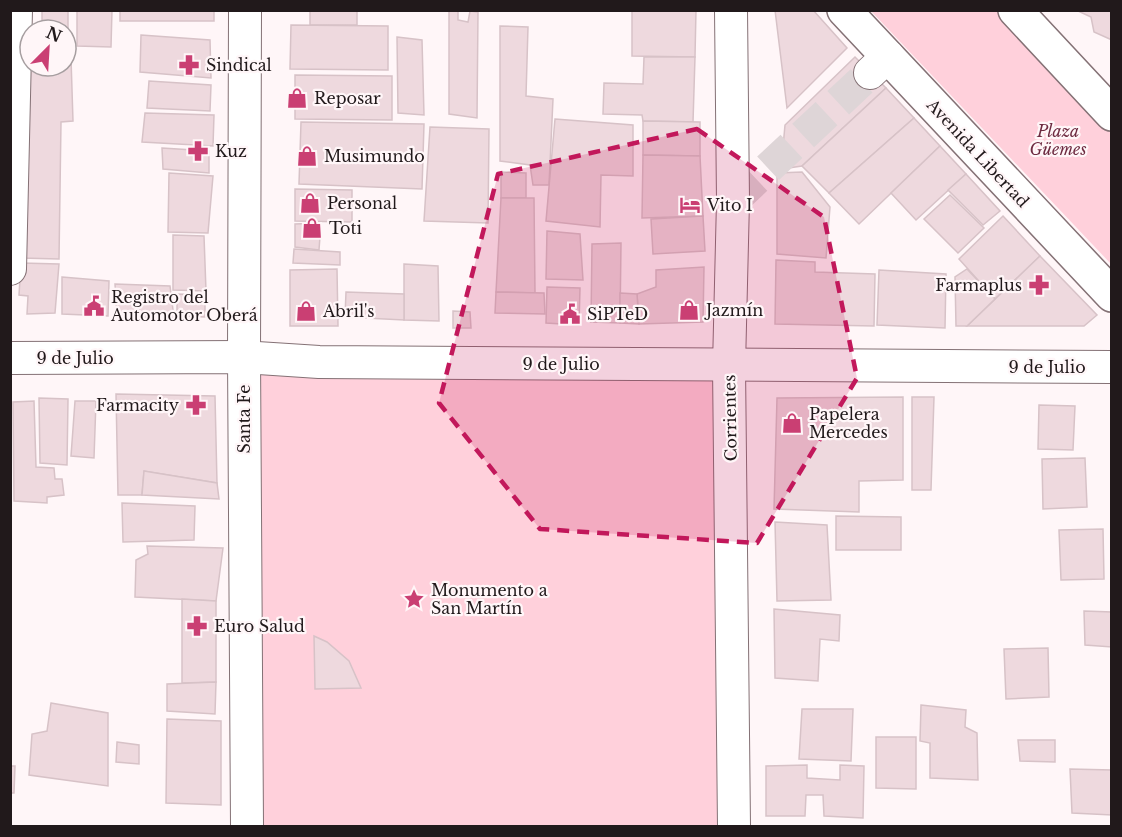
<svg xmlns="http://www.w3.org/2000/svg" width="1122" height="837" font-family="'Libre Baskerville',serif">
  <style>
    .green { fill: #ffd0db }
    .building { fill: #eed9de; stroke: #d7c2c7; stroke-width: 1.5 }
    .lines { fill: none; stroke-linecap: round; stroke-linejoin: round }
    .minor-tunnel { stroke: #ded5d7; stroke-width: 32; stroke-dasharray: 32 16; stroke-linecap: butt }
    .minor-casing { stroke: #847175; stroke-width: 34 }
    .major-casing { stroke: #847175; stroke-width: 36 }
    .minor { stroke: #fff; stroke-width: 32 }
    .major { stroke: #fff; stroke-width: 33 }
    .marked { fill: #c2185b; fill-opacity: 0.2; stroke: #c2185b; stroke-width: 4.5; stroke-dasharray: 12 8; stroke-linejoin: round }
    .labels { text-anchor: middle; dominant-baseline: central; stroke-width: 4.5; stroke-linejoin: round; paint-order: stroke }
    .poi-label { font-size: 16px; fill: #21191b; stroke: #fff6f8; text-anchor: start }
    .park-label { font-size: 16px; font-style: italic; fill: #6e2b41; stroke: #fff6f8 }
    .street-label { font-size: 16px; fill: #21191b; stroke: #fff6f8 }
  </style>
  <rect width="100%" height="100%" fill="#fff6f8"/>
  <!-- green -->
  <g class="green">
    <path d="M871 11H998L1111 130V264Z"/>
    <path d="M244 357 729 366 734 826H247Z"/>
  </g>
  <!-- building -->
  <g class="building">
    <path d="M42 10H68V47H66V30H42Z"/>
    <path d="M77 10H112L111 47 77 46Z"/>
    <rect x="120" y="10" width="94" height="11"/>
    <rect x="310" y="10" width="47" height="15"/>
    <path d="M449 10H458V20L468 22 470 11 478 12 477 118 449 114Z"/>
    <path d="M632 10H696L695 57 632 56Z"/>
    <path d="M775 10H813L847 48 787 108Z"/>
    <path d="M1076 10H1112V40L1094 32 1091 17Z"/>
    <path d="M291 25 388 26V70L290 69Z"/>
    <path d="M500 26 528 27 526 96 553 99 549 185H533L530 165 500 161Z"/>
    <path d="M141 35 210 40 211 78 140 72Z"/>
    <path d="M397 37 422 40 424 115 398 113Z"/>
    <path d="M644 57H695L693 122 643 121 642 115 603 114 604 83 643 84Z"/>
    <path d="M855 57 886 88 802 166 781 169 785 125Z"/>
    <path d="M66 58H71L73 121 61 122 59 259 21 258 30 66H66Z"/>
    <path d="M295 75 392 76V120L295 119Z"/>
    <path d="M149 81 211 85 210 111 147 108Z"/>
    <path d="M886 88 914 118 829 193 802 166Z"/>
    <path d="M145 113 214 115 213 146 142 142Z"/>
    <path d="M914 118 940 146 859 224 829 193Z"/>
    <path d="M555 119 633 125V176L601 175 600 227 546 221Z"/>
    <path d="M643 121 700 122V156L643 155Z"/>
    <path d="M301 122 424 124 422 189 299 184Z"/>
    <path d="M430 127 489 129 488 223 424 221Z"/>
    <path d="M940 146 966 174 916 220 891 193Z"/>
    <path d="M162 148 209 151V173L163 169Z"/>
    <path d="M643 155 700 156 703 216 642 218Z"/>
    <path d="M501 172 526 173V198H501Z"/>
    <path d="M802 172 830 207 826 258 777 254V173Z"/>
    <path d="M169 173 213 176 208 233 168 232Z"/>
    <path d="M966 174 1000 211 983 225 948 190Z"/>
    <path d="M295 189 352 190V222L295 221Z"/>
    <path d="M950 195 984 228 958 253 924 219Z"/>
    <path d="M501 198H534L535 293 496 292Z"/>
    <path d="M703 216 705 251 653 254 651 219Z"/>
    <path d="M1003 216 1040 256 995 299 959 259Z"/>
    <path d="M321 223 319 250 295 247V224Z"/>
    <path d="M547 231 580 234 583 280 546 279Z"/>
    <path d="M173 235 204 236 206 291 173 290Z"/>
    <path d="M621 243 620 323 591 322 592 244Z"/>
    <path d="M294 249 340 252V265L293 263Z"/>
    <path d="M1040 256 1097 315 1084 326H967Z"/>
    <path d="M776 260 815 262V272L875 274 874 326 775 324Z"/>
    <path d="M21 263 59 264 55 313 27 314 28 296 19 295Z"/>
    <path d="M404 264 438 266 439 321 404 320Z"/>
    <path d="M704 267 703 322 639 324 637 294 656 287V270Z"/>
    <path d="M337 269 338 326H290V270Z"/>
    <path d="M967 269 995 299 967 326H956L955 277Z"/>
    <path d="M879 270 946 274 945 328 877 325Z"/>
    <path d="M62 277 109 281 108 316 62 314Z"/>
    <path d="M115 284 170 286 174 318 117 317Z"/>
    <path d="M547 287 580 288 579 325 546 323Z"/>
    <path d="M346 292 404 294V320L345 317Z"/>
    <path d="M496 292 544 293 545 314 495 313Z"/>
    <path d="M620 293 637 294 639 324 620 323Z"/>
    <path d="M177 294 205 295V317L177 316Z"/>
    <path d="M453 311 470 312 471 328H453Z"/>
    <path d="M116 394 215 396 217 483 144 471 142 495H118Z"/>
    <path d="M903 397V480L859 481V512L774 509 777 398Z"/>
    <path d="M912 397H934L931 490H912Z"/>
    <path d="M39 398 68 399 67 465 40 463Z"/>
    <path d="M34 401 36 467 54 468 55 479H62L64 495 47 497V503L14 501 13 402Z"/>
    <path d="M75 401H96L94 458 71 456Z"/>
    <path d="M1039 405 1075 406 1073 450 1038 449Z"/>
    <path d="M1085 458 1087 507 1043 509 1042 459Z"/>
    <path d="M144 471 217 483 219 499 142 495Z"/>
    <path d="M122 503 195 506 194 540 123 542Z"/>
    <path d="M836 516 901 517V550H836Z"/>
    <path d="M775 522 827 525 831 600 777 601Z"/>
    <path d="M1103 529 1104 579 1061 580 1059 530Z"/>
    <path d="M147 546 223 548 216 601 135 597 136 560 148 554Z"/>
    <path d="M182 599 216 601V682L182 683Z"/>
    <path d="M774 609 840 615 839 641 820 639 818 681 775 678Z"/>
    <path d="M1084 611 1112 612V647L1085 645Z"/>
    <path d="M314 636 327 642 349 661 361 688 315 689Z"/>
    <path d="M1048 648 1049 697 1006 699 1004 649Z"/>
    <path d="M216 682 215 714 167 711V684Z"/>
    <path d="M51 703 108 713V786L29 775 32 734 47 731Z"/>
    <path d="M921 705 966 710 965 727 977 733 978 780 930 778V743L920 741Z"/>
    <path d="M802 709H853L851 761 799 759Z"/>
    <path d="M167 719 221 721V805L166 803Z"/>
    <path d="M876 737H916V789L876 788Z"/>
    <path d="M1018 740H1055V762L1020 761Z"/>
    <path d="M117 742 139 745V764L116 762Z"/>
    <path d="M807 765V778L840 780V765L864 766 863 818 824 816 823 795H806L805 816H766V766Z"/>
    <path d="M10 766H15L14 793H10Z"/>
    <path d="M1070 769 1112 770V815L1072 813Z"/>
  </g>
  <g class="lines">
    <!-- minor-tunnel -->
    <path class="minor-tunnel" d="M733 201 870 73"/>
    <!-- minor casing -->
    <g class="minor-casing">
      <g id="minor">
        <path d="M245 10 244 357 247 826"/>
        <path d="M731 10 733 201 729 366 734 826"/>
        <path d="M870 73 888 56"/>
        <path d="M10 269 16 10"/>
        <path d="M10 358 244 357 319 362 1112 367"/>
      </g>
    </g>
    <!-- major casing -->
    <g class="major-casing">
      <g id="major">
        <path d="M844 10 1112 295"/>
        <path d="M1015 10 1112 114"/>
      </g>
    </g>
    <!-- minor -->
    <use href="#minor" class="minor"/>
    <!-- major -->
    <use href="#major" class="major"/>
  </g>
  <!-- marked area -->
  <path class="marked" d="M697 129 824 217 857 378 757 543 540 529 439 403 498 174Z"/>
  <!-- icons -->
  <defs>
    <g id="pharmacy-bare" transform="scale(1.62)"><path d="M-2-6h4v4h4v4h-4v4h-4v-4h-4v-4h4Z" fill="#ca3f73" stroke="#fff6f8" stroke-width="2.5" paint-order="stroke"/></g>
    <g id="shop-bare" transform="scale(1.62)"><path d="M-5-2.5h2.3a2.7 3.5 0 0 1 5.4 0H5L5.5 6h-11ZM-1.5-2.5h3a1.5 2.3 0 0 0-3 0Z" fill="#ca3f73" stroke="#fff6f8" stroke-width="2.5" paint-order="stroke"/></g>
    <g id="hotel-bare" transform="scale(1.62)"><path d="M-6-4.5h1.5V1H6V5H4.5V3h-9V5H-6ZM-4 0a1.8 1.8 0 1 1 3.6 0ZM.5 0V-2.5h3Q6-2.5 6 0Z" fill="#ca3f73" stroke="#fff6f8" stroke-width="2.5" paint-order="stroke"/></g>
    <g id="civic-bare" transform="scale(1.62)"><path d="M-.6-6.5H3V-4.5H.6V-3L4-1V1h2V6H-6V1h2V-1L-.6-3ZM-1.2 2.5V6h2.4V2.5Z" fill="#ca3f73" stroke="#fff6f8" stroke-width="2.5" paint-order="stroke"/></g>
    <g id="sight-bare" transform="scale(1.62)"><path d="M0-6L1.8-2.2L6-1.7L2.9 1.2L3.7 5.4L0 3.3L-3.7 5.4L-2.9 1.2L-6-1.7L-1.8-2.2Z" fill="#ca3f73" stroke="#fff6f8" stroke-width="2.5" paint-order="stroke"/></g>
  </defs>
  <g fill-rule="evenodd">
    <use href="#pharmacy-bare" x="189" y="65"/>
    <use href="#shop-bare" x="297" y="98"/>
    <use href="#pharmacy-bare" x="198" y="151"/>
    <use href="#shop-bare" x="307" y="156"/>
    <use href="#shop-bare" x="310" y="203"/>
    <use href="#hotel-bare" x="690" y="205"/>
    <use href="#shop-bare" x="312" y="228"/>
    <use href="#pharmacy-bare" x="1039" y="285"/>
    <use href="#civic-bare" x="94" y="306"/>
    <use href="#shop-bare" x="689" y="310"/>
    <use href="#shop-bare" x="306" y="311"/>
    <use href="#civic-bare" x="570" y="314"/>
    <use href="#pharmacy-bare" x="196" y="405"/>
    <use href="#shop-bare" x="792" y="423"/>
    <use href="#sight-bare" x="414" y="599"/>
    <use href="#pharmacy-bare" x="197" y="626"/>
  </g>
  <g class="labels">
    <!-- poi labels -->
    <g class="poi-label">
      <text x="206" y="65">Sindical</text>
      <text x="314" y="98">Reposar</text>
      <text x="215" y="151">Kuz</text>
      <text x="324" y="156">Musimundo</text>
      <text x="327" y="203">Personal</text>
      <text x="707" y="205">Vito I</text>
      <text x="329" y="228">Toti</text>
      <text x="1022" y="285" text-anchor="end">Farmaplus</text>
      <text x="111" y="297">Registro del<tspan x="111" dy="18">Automotor Oberá</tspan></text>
      <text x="706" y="310">Jazmín</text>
      <text x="323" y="311">Abril's</text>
      <text x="587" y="314">SiPTeD</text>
      <text x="179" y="405" text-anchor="end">Farmacity</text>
      <text x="809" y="414">Papelera<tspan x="809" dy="18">Mercedes</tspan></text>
      <text x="431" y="590">Monumento a<tspan x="431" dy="18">San Martín</tspan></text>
      <text x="214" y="626">Euro Salud</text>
    </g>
    <!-- park labels -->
    <g class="park-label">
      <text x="1058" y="131">Plaza<tspan x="1058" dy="18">Güemes</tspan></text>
    </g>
    <!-- street labels -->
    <g class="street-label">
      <text transform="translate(978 153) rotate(47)">Avenida Libertad</text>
      <text x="75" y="358">9 de Julio</text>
      <text x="561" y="364">9 de Julio</text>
      <text x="1047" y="367">9 de Julio</text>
      <text transform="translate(730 418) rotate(-91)">Corrientes</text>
      <text transform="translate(244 419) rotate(-90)">Santa Fe</text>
    </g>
  </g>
  <!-- border -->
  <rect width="1122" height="837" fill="none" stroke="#21191b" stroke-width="24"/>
  <!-- north arrow -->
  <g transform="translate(48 48) rotate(24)"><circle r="28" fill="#fff6f8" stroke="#a69ea0" stroke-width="1.5"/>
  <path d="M0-4.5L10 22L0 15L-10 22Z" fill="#ca3f73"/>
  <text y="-9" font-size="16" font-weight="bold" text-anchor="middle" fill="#21191b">N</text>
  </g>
</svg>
